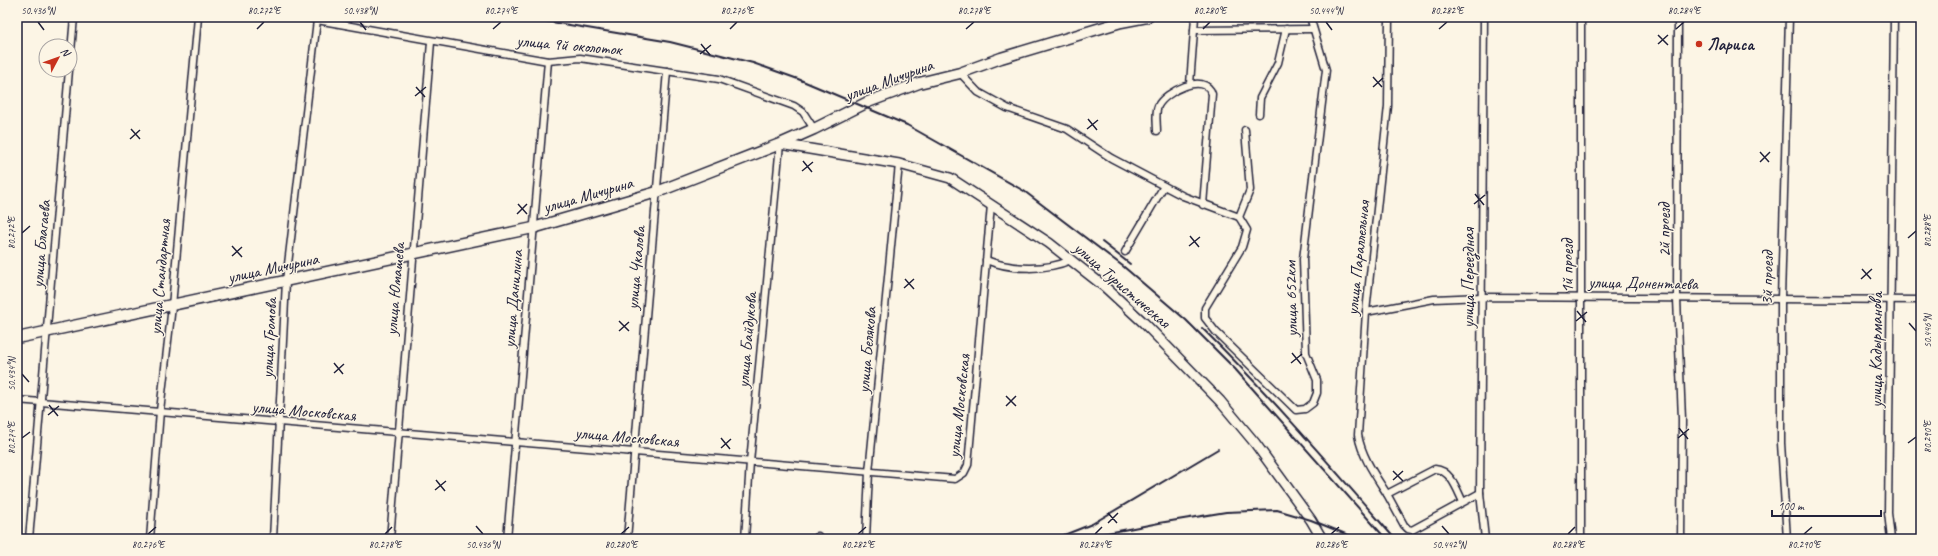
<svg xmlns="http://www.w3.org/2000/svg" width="1938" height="556" font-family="Caveat,sans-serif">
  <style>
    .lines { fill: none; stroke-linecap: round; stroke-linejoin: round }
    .street-casing { stroke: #22223b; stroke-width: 9 }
    .secondary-casing { stroke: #22223b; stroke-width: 12 }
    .primary-casing { stroke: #22223b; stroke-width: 13 }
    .street { stroke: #fcf5e5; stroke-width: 6 }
    .secondary { stroke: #fcf5e5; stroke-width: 9 }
    .primary { stroke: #fcf5e5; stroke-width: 10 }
    .rail { stroke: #22223b; stroke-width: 2 }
    .ticks { fill: none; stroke: #22223b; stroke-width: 1.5 }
    .poi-dot { fill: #c8321e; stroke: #fcf5e5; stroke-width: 1.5 }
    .labels { text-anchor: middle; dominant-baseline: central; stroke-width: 3; stroke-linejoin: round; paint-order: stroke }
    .poi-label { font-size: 17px; font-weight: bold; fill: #22223b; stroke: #fcf5e5; text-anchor: start }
    .street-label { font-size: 17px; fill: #22223b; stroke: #fcf5e5 }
    .neatline { fill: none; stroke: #22223b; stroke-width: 1.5 }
    .ticks-label { font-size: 10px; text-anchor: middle; fill: #22223b }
  </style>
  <rect width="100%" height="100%" fill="#fcf5e5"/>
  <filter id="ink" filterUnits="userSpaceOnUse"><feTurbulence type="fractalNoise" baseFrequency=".025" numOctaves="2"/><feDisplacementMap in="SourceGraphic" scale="8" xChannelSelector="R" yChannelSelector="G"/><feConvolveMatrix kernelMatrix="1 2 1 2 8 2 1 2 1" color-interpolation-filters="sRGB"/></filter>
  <g filter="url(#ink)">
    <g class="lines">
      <!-- street casing -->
      <g class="street-casing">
        <g id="street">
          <path d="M308 17 317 20 548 61 580 58 719 79 794 106 803 112 814 129"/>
          <path d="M1484 17 1480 493 1485 539"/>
          <path d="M1581 17V539"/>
          <path d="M1678 17 1677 299 1682 419 1681 539"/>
          <path d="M1194 30 1313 29"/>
          <path d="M70 63 74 17"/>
          <path d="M960 73 978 92 1007 108 1067 129 1111 158 1183 196 1239 217 1250 190 1245 130"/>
          <path d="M1190 84 1195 17"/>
          <path d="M1259 114 1260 98 1278 63 1286 29"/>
          <path d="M1157 131C1157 124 1155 112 1158 106 1165 92 1205 71 1212 94L1203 205"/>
          <path d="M1239 217 1247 230 1242 247 1205 308V318L1216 332 1296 410 1305 409 1313 403 1317 393V380L1306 353 1303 259 1326 70 1310 17"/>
          <path d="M1125 252 1164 186"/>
          <path d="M986 260C1011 270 1046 271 1071 260"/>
          <path d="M1366 312 1434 299 1482 297 1921 300"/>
          <path d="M17 400 955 479 964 473 968 465 991 205"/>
          <path d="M1387 494C1375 475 1362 457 1358 435L1366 312 1388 106 1389 17"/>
          <path d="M1463 502C1457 490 1451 470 1435 469L1387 494 1404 525 1408 529 1412 530 1480 493"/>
          <path d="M818 536V539"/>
          <path d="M29 539 69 70"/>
          <path d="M150 539 160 411 172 306 198 17"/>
          <path d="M273 539 286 281 317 20"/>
          <path d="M390 539 431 42"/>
          <path d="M507 539 548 61"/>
          <path d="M627 539 667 71"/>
          <path d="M745 539 750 462 780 144"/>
          <path d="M866 539 869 472 899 164"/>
          <path d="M1787 539 1781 443V298L1789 17"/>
          <path d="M1891 539 1888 513 1894 17"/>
        </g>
      </g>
      <!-- secondary casing -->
      <g class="secondary-casing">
        <path id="secondary" d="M780 144 899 164 950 178 1049 243 1105 287 1144 323 1220 401 1255 443 1311 520 1322 539"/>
      </g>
      <!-- primary casing -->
      <g class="primary-casing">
        <path id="primary" d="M17 338 533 228 657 192 780 144 814 129 868 102 919 83 960 73 1001 58 1121 22 1147 17"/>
      </g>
      <!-- street -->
      <use href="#street" class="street"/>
      <!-- secondary -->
      <use href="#secondary" class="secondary"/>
      <!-- primary -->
      <use href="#primary" class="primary"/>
      <!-- rail -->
      <g class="rail">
        <path d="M522 17 670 42 753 63 798 79 907 125 1024 191 1124 267 1186 320 1235 369 1386 539"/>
        <path d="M1102 242 1130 264"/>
        <path d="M1202 328C1270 395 1332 467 1395 539"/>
        <path d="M1054 539 1092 524 1218 449"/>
        <path d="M1077 539 1159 523 1226 512 1277 510 1311 520 1358 539"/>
      </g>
    </g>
  </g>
  <!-- ticks -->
  <path class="ticks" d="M38 22 44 30M360 22 366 30M1326 22 1332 30M257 29 264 22M493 29 501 22M730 29 737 22M966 29 974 22M1203 29 1210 22M1439 29 1447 22M1676 29 1684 22M1658 35 1668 45M701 44 710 55M1658 44 1668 35M700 54 711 45M1373 77 1382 87M416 87 425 97M1373 87 1383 78M415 96 426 87M1088 119 1097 130M131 129 140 139M1087 129 1098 120M130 139 140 130M1760 152 1769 162M803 161 812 172M1760 162 1770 152M802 171 813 162M1475 194 1484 205M518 204 527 214M1474 204 1485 195M517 214 527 204M22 233 30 226M1190 236 1199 247M1908 238 1916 231M232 246 242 257M1189 246 1200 237M232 256 242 247M1862 269 1871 279M905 279 914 289M1861 279 1872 269M904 288 914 279M1577 311 1586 322M619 321 629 331M1576 321 1587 312M1909 323 1916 331M619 331 629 322M1292 353 1301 364M334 363 343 374M1291 363 1302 354M334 373 344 364M22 374 29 382M1006 396 1016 406M49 405 58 416M1006 406 1016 396M48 415 59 406M1679 428 1688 439M22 438 30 432M721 438 730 449M1678 438 1689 429M1908 443 1916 437M721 448 731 439M1393 471 1403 481M436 480 445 491M1393 480 1403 471M435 490 446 481M1108 513 1117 523M1108 523 1118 513M476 526 483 534M1442 526 1449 534M148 534 156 527M385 534 392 527M621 534 629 527M858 534 866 527M1095 534 1102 527M1331 534 1339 527M1568 534 1575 527M1804 534 1812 527"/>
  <!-- markers -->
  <circle class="poi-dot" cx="1699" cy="44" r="4"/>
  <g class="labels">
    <!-- poi labels -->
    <g class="poi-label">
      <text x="1707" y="44">Лариса</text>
    </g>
    <!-- street labels -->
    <g class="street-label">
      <text transform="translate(569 45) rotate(5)">улица 9й околоток</text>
      <text transform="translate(889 80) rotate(-20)">улица Мичурина</text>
      <text transform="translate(588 195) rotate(-16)">улица Мичурина</text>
      <text transform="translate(1664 230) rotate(-90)">2й проезд</text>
      <text transform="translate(41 244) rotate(-85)">улица Благаева</text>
      <text transform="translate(1358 258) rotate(-84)">улица Параллельная</text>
      <text transform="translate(1567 266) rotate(-90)">1й проезд</text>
      <text transform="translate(273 268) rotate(-12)">улица Мичурина</text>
      <text transform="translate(636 268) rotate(-85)">улица Чкалова</text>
      <text transform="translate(160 277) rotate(-85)">улица Стандартная</text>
      <text transform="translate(1468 278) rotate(-90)">улица Переездная</text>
      <text transform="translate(1767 278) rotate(-89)">3й проезд</text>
      <text transform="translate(1643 283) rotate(1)">улица Донентаева</text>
      <text transform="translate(1122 285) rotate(41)">улица Туристическая</text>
      <text transform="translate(395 289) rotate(-85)">улица Юмашева</text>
      <text transform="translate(513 299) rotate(-85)">улица Данилина</text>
      <text transform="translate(1291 299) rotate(-91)">улица 652км</text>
      <text transform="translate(269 338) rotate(-87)">улица Громова</text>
      <text transform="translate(747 340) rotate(-85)">улица Байдукова</text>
      <text transform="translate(867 350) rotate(-85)">улица Белякова</text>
      <text transform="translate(1876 350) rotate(-90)">улица Кадырманова</text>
      <text transform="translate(959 406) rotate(-84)">улица Московская</text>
      <text transform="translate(304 411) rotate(5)">улица Московская</text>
      <text transform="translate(627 437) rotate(5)">улица Московская</text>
    </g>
  </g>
  <!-- margin -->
  <rect width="1938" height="556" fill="none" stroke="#fcf5e5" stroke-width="44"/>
  <!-- north arrow -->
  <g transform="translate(58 58) rotate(49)"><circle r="19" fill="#fcf5e5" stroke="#a5a1a1"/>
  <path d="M0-3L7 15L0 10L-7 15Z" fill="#c8321e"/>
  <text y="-6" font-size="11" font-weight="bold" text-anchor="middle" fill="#22223b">N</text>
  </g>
  <!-- scale -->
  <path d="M1772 510v6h109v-6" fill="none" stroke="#22223b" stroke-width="2"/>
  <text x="1778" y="510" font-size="12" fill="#22223b" stroke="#fcf5e5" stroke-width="3" paint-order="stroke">100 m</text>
  <rect x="22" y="22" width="1894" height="512" class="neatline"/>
  <g class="ticks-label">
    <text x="38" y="14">50.436°N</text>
    <text x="264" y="14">80.272°E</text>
    <text x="360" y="14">50.438°N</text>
    <text x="501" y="14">80.274°E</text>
    <text x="737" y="14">80.276°E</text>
    <text x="974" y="14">80.278°E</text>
    <text x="1210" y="14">80.280°E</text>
    <text x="1326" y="14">50.444°N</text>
    <text x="1447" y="14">80.282°E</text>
    <text x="1684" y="14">80.284°E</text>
    <text transform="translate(1927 231) rotate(-90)" y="4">80.288°E</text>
    <text transform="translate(11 233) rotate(-90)" y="4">80.272°E</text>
    <text transform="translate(1927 331) rotate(-90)" y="4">50.446°N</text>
    <text transform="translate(11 374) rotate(-90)" y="4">50.434°N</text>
    <text transform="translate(1927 437) rotate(-90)" y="4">80.290°E</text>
    <text transform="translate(11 438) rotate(-90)" y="4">80.274°E</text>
    <text x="148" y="548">80.276°E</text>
    <text x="385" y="548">80.278°E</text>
    <text x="483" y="548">50.436°N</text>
    <text x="621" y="548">80.280°E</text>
    <text x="858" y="548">80.282°E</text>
    <text x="1095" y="548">80.284°E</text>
    <text x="1331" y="548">80.286°E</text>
    <text x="1449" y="548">50.442°N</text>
    <text x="1568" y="548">80.288°E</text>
    <text x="1804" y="548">80.290°E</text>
  </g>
</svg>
